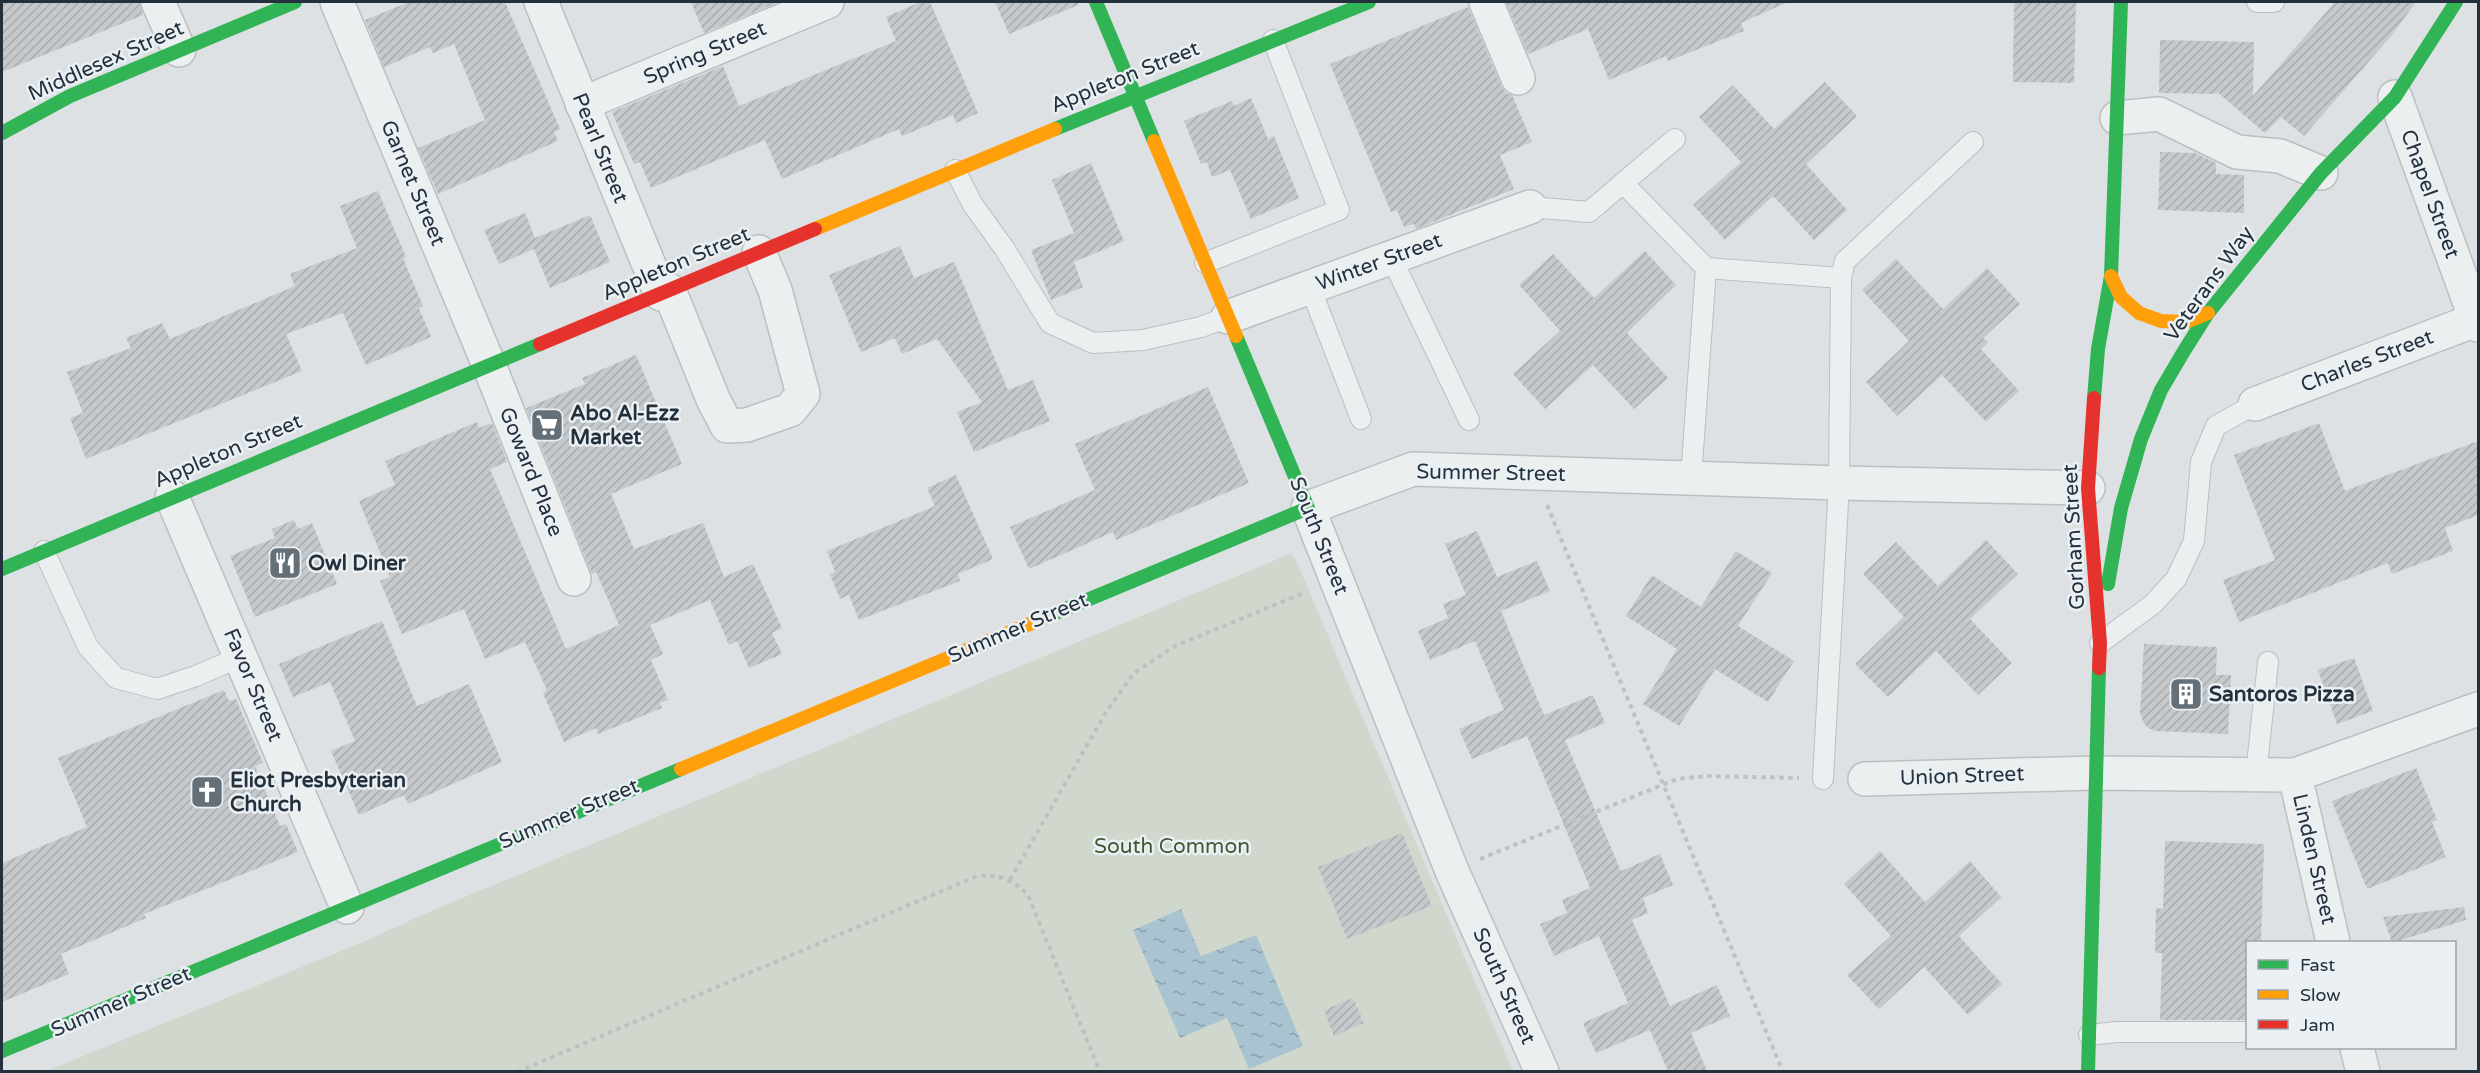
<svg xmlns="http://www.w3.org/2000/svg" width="2480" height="1073" font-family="'Varela Round',sans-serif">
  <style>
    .green { fill: #d0d8cd }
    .water { fill: url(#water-ripples) }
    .building { fill: url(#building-hatch) }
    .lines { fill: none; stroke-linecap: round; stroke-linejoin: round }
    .lane-casing { stroke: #bcbfc1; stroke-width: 22 }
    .street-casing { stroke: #bcbfc1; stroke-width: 36 }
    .path { stroke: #bcc1c3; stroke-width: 4; stroke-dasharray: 4.5 4.5; stroke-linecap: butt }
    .lane { stroke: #eceff0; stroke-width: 20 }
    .street { stroke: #eceff0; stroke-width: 33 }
    .fast { stroke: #30b455; stroke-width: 14 }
    .slow { stroke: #ff9f0a; stroke-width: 14 }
    .jam { stroke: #e5322d; stroke-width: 14 }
    .labels { text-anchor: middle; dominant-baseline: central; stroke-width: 5; stroke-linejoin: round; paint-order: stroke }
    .street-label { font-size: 21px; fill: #24313d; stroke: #eaf0f4 }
    .poi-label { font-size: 21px; font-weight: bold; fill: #24313d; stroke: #eaf0f4; text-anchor: start }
    .park-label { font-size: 21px; fill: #3f5931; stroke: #eaf0f4 }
  </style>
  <defs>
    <pattern id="water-ripples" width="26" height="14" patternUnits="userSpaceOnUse" patternTransform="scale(1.5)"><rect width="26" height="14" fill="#aac3d1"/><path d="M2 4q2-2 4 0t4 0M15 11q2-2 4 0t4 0" fill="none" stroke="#8a9fab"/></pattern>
    <pattern id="building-hatch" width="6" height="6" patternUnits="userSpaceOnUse" patternTransform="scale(1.5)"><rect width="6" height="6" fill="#c6c9cb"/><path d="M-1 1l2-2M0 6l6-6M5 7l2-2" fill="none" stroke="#aaadaf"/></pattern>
  </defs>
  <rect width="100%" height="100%" fill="#dee1e3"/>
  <!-- green -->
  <path class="green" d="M1290 554 1295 558 1513 1071 44 1072 361 943 431 911Z"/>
  <!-- water -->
  <path class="water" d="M1181 909 1201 956 1256 935 1303 1046 1249 1069 1227 1018 1180 1038 1133 930Z"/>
  <!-- building -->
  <g class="building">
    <path d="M2 2H140L143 15 2 72Z"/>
    <path d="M409 2H505L560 129 554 132 558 141 438 194 418 148 485 120 454 44 433 53 430 47 384 67 365 20Z"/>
    <path d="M691 2H779L704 33Z"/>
    <path d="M920 2H930L978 113 956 123 953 115 902 136 899 129 782 179 765 140 651 188 640 162 634 164 612 112 723 66 739 106 896 41 886 17Z"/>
    <path d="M995 2H1078V5L1009 34Z"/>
    <path d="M1506 2H1788L1741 23 1744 31 1668 61 1666 56 1609 80 1588 29 1528 54Z"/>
    <path d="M2014 2H2076L2074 83 2013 82Z"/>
    <path d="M2335 2H2416L2391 36 2304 136 2281 117 2265 133 2217 92V94L2159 93 2160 40 2254 42 2253 96Z"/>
    <path d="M1468 7 1501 85 1506 93 1512 95 1532 142 1500 155 1514 189 1416 229 1414 224 1404 227 1397 210 1391 212 1330 64Z"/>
    <path d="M1825 82 1857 116 1806 164 1847 210 1814 240 1773 196 1725 240 1693 205 1741 162 1699 117 1733 85 1774 129Z"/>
    <path d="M1251 98 1268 139 1274 136 1299 198 1251 219 1230 170 1212 177 1207 162 1201 164 1184 121 1232 101 1234 106Z"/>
    <path d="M2160 152 2195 153 2216 163V174L2244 175V213L2158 210Z"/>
    <path d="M1091 163 1124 241 1074 262 1083 287 1051 300 1031 250 1074 233 1052 180Z"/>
    <path d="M378 191 406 257 403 258 423 306 419 308 431 337 366 365 343 313 286 334 302 371 86 459 70 418 83 413 67 372 131 348 126 338 162 323 170 339 295 286 290 274 357 248 340 206Z"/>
    <path d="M525 213 535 238 590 215 610 262 550 288 534 249 499 264 484 230Z"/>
    <path d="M900 246 914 278 954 262 1008 390 1033 380 1050 421 974 452 957 412 982 402 937 339 902 354 895 338 861 352 829 275Z"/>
    <path d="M1645 251 1676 285 1627 333 1668 378 1634 409 1593 365 1545 409 1513 374 1560 331 1519 285 1553 254 1594 298Z"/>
    <path d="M1896 259 1943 309 1987 268 2020 304 1983 338 1988 342 1981 349 2019 391 1986 422 1942 375 1897 416 1866 382 1909 341 1862 290Z"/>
    <path d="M636 355 682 464 611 494 634 549 703 523 724 577 753 564 782 628 772 633 782 654 749 668 737 641 729 645 710 600 650 625 663 654 651 660 668 700 660 703 662 708 598 734 596 728 564 742 543 693 547 690 525 642 485 659 464 609 402 634 380 581 390 577 359 501 395 485 385 461 477 422 479 428 492 423 507 462 490 469 566 649 619 625 596 572 592 574 526 408 585 384 582 378Z"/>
    <path d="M1208 387 1249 483 1116 540 1113 532 1029 569 1010 527 1095 490 1075 444Z"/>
    <path d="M2319 423 2345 491 2478 441V515L2445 528 2453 551 2392 574 2388 563 2239 622 2223 580 2275 560 2234 455Z"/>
    <path d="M956 475 993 559 958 574 960 581 859 620 849 595 840 599 830 574 835 572 827 551 935 506 927 488Z"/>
    <path d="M294 520 298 529 312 523 337 584 255 617 230 556 275 538 272 529Z"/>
    <path d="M1477 531 1497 577 1537 561 1550 591 1501 611 1544 715 1593 695 1605 723 1565 740 1621 871 1660 854 1673 885 1643 898 1648 913 1632 920 1670 1006 1717 985 1730 1016 1691 1033 1707 1071H1668L1650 1030 1596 1053 1583 1023 1628 1003 1599 936 1554 956 1540 924 1567 913 1562 900 1590 888 1569 837 1527 736 1472 759 1459 729 1504 710 1475 641 1430 660 1418 631 1448 618 1443 604 1466 595 1445 544Z"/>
    <path d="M1986 540 2018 574 1970 619 2012 663 1978 695 1936 651 1888 697 1855 664 1904 617 1863 574 1896 542 1938 586Z"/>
    <path d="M1736 551 1772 573 1738 626 1794 661 1768 702 1715 669 1679 726 1643 704 1677 649 1626 616 1652 575 1701 607Z"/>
    <path d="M382 621 417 706 469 684 502 762 408 804 404 795 359 815 331 751 355 741 330 682 293 697 279 664Z"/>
    <path d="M2144 644 2217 647 2216 675H2231L2228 734 2156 731 2148 728 2143 722 2140 712Z"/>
    <path d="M2354 658 2373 711 2337 724 2318 670Z"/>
    <path d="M224 690 229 701 236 699 263 763 255 766 280 826 286 824 298 852 144 914 146 918 61 954 69 974 2 1002V863L87 827 58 758Z"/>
    <path d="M2416 768 2437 820 2432 822 2446 857 2367 889 2332 801Z"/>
    <path d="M1402 833 1432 906 1347 939 1318 867Z"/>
    <path d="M2165 841 2264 844 2261 942H2247V1020H2160L2162 953H2155L2156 908 2163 909Z"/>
    <path d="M1880 851 1925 902 1970 861 2001 897 1959 936 2002 984 1968 1015 1924 967 1879 1009 1847 975 1891 936 1844 884Z"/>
    <path d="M2464 907 2466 920 2394 942H2392L2383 917Z"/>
    <path d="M1353 998 1364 1023 1334 1036 1324 1010Z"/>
  </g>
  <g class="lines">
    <!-- lane casing -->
    <g class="lane-casing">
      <g id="lane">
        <path d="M2257 2H2274"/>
        <path d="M1675 139 1623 183 1706 268 1691 478"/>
        <path d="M955 170 973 205 1004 248 1050 323 1093 343 1143 340 1201 327 1228 317"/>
        <path d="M1530 207 1589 212 1623 183"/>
        <path d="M1391 257 1469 420"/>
        <path d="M1205 263 1339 210 1273 40"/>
        <path d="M1706 268 1841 278"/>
        <path d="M1310 287 1361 419"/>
        <path d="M44 551 88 647 116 678 157 689 196 676 240 657"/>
        <path d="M2100 643 2153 604 2176 579 2194 541 2201 462 2216 426 2255 404"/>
        <path d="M2256 775 2268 662"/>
        <path d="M1823 779 1839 483 1841 278 1845 261 1973 142"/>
        <path d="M2089 1035 2117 1032H2248"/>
      </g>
    </g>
    <!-- street casing -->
    <g class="street-casing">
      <g id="street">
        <path d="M158 2 179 50"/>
        <path d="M337 2 489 365 574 579"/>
        <path d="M541 2 661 294"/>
        <path d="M1486 2 1518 78"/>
        <path d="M2395 97 2478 325"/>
        <path d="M582 104 827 2"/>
        <path d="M2117 118 2159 114 2237 152 2280 156 2321 173"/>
        <path d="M669 290 713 399 727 426 747 425 790 410 803 394 775 290 759 252"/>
        <path d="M1228 317 1530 207"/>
        <path d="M2255 404 2478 319"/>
        <path d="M172 497 347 907"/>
        <path d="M2295 775 2333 942"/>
        <path d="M1865 779 2095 773 2295 775 2478 709"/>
        <path d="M2357 1048 2363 1072"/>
        <path d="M1542 1072 1452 871 1308 508 1413 469 1839 483 2088 488"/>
      </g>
    </g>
    <!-- path -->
    <g class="path">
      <path d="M1547 505 1783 1072"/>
      <path d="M1480 859 1677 779 1707 776 1799 778"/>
      <path d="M1010 880 1106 712 1133 674 1173 647 1306 592"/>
      <path d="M517 1072 977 876C999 874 1013 879 1028 895L1100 1072"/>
    </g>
    <!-- lane -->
    <use href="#lane" class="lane"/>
    <!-- street -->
    <use href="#street" class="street"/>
    <!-- fast -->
    <g class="fast">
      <path d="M1096 2 1154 141"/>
      <path d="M1055 129 1369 2"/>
      <path d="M2 133 70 96 295 2"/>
      <path d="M2094 398 2098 349 2111 276 2121 2"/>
      <path d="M2 569 540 344"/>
      <path d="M2108 584 2121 508 2141 439 2161 390 2184 351 2208 313 2321 173 2395 97 2456 2"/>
      <path d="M1051 615 1308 508 1236 336"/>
      <path d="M2 1051 681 769"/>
      <path d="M2088 1072 2099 668"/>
    </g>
    <!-- slow -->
    <g class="slow">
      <path d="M1154 141 1236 336"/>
      <path d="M815 229 1055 129"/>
      <path d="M2111 276 2121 297 2139 313 2161 321 2186 322 2208 313"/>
      <path d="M681 769 1051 615"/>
    </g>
    <!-- jam -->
    <g class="jam">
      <path d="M540 344 815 229"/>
      <path d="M2094 398 2088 488 2100 643 2099 668"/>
    </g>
  </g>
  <!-- icons -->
  <defs>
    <g id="supermarket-square" transform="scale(1.725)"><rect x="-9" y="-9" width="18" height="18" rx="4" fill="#656f77" stroke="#eaf0f4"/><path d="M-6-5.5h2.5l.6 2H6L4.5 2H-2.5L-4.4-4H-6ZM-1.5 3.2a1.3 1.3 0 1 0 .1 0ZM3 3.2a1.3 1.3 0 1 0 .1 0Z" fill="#fff"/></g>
    <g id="restaurant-square" transform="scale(1.725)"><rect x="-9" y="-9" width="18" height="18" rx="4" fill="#656f77" stroke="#eaf0f4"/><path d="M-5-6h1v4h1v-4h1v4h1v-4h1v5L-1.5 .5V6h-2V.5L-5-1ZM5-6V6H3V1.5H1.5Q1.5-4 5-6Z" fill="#fff"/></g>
    <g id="building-square" transform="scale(1.725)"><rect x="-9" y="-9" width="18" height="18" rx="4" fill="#656f77" stroke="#eaf0f4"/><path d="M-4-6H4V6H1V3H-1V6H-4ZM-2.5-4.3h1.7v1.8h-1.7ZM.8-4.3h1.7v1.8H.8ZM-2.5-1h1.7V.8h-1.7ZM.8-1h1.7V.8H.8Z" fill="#fff"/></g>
    <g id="church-square" transform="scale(1.725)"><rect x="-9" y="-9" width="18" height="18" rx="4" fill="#656f77" stroke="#eaf0f4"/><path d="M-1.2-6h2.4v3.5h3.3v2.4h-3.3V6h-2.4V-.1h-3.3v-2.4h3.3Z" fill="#fff"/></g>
  </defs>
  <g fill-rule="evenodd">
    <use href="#supermarket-square" x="547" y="425"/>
    <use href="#restaurant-square" x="285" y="563"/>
    <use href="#building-square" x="2186" y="694"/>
    <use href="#church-square" x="207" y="792"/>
  </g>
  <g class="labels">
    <!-- street labels -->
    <g class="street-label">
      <text transform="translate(705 53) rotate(-23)">Spring Street</text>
      <text transform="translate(106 61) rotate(-24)">Middlesex Street</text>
      <text transform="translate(1125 77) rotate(-22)">Appleton Street</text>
      <text transform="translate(600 148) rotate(68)">Pearl Street</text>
      <text transform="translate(413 183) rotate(67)">Garnet Street</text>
      <text transform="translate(2430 194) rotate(70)">Chapel Street</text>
      <text transform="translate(1379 262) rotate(-20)">Winter Street</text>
      <text transform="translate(676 264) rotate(-23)">Appleton Street</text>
      <text transform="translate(2209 284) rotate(-54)">Veterans Way</text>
      <text transform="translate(2367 361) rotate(-21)">Charles Street</text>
      <text transform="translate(228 451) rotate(-23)">Appleton Street</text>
      <text transform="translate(531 472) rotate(68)">Goward Place</text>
      <text transform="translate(1491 473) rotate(1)">Summer Street</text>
      <text transform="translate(1319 536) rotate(68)">South Street</text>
      <text transform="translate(2074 537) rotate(-93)">Gorham Street</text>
      <text transform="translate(1018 628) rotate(-23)">Summer Street</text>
      <text transform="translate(253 685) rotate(67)">Favor Street</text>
      <text transform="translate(1962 776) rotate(-2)">Union Street</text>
      <text transform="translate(569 814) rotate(-23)">Summer Street</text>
      <text transform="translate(2314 859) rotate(77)">Linden Street</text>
      <text transform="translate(1504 986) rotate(66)">South Street</text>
      <text transform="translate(121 1002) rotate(-23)">Summer Street</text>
    </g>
    <!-- poi labels -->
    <g class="poi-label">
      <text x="570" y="413">Abo Al-Ezz<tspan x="570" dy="24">Market</tspan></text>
      <text x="308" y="563">Owl Diner</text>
      <text x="2209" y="694">Santoros Pizza</text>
      <text x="230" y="780">Eliot Presbyterian<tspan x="230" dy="24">Church</tspan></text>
    </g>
    <!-- park labels -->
    <g class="park-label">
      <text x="1172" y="846">South Common</text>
    </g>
  </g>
  <!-- border -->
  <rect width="2480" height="1073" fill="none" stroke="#24313d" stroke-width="6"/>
  <!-- legend -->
  <rect x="2246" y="941" width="210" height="108" fill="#eaf0f4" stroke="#9ba4ab" stroke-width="1.5"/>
  <rect x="2258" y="960" width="30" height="9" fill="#30b455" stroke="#9ba4ab" stroke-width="1.5"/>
  <text x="2300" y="971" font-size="18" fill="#24313d">Fast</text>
  <rect x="2258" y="990" width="30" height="9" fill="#ff9f0a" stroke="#9ba4ab" stroke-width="1.5"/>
  <text x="2300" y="1001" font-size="18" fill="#24313d">Slow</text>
  <rect x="2258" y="1020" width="30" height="9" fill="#e5322d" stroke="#9ba4ab" stroke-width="1.5"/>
  <text x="2300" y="1031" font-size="18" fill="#24313d">Jam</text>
</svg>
